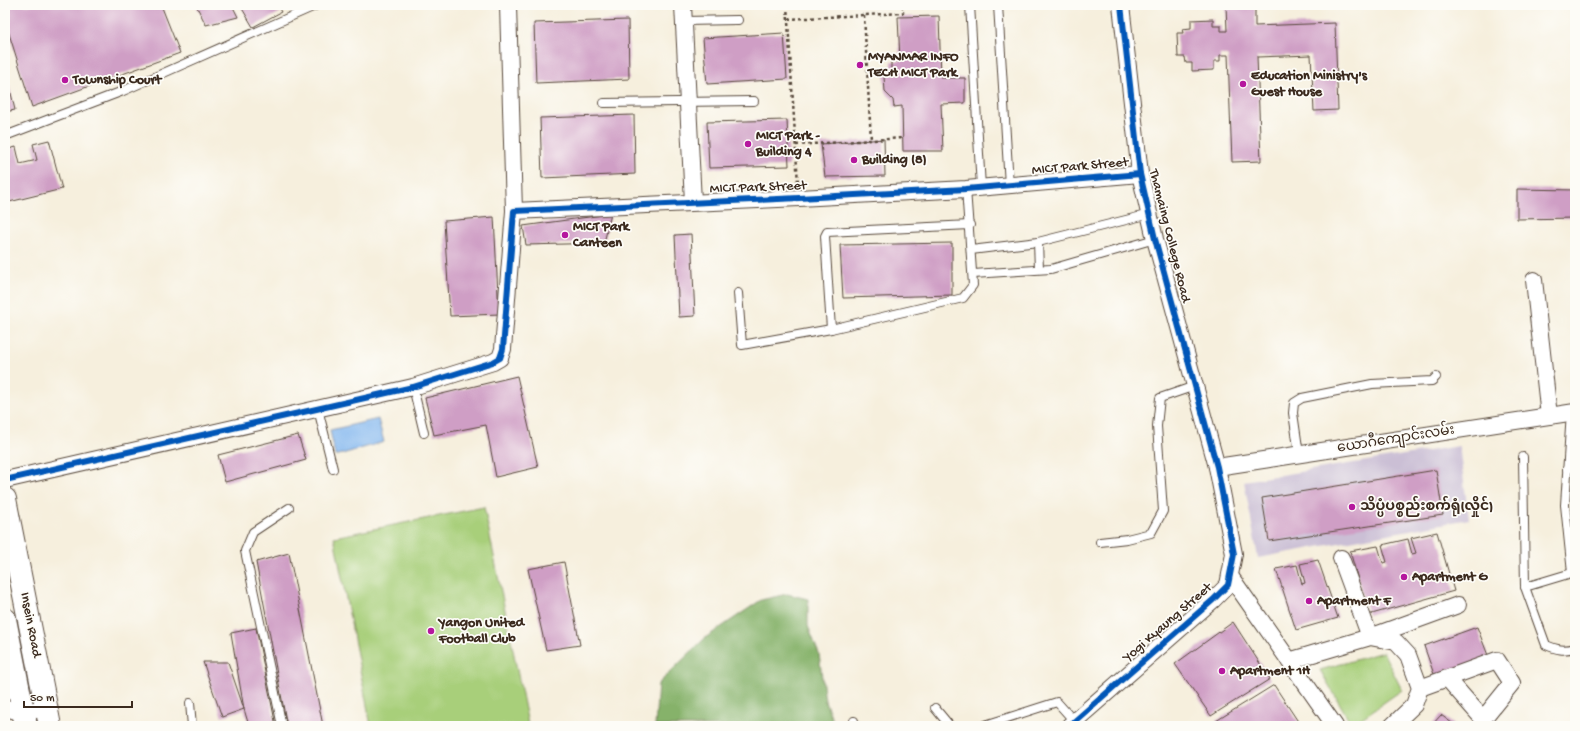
<svg xmlns="http://www.w3.org/2000/svg" width="1580" height="731" font-family="'Gochi Hand','Noto Sans Myanmar',sans-serif">
  <style>
    .industrial { fill: #cbbfd5 }
    .green { fill: #a8cf7a; stroke: #727c4c }
    .forest { fill: #86b26a; stroke: #606e44 }
    .water { fill: #81b6ef; stroke: #5e7086 }
    .building { fill: #cf9ec5 }
    .lines { fill: none; stroke-linecap: round; stroke-linejoin: round }
    .lane-casing { stroke: #57483b; stroke-width: 10 }
    .street-casing { stroke: #57483b; stroke-width: 18 }
    .primary-casing { stroke: #57483b; stroke-width: 24 }
    .path { stroke: #57483b; stroke-width: 2.5; stroke-dasharray: 3 3; stroke-linecap: butt }
    .lane { stroke: #fff; stroke-width: 8 }
    .street { stroke: #fff; stroke-width: 16 }
    .primary { stroke: #fff; stroke-width: 22 }
    .cycleway-casing { stroke: #fdfcf7; stroke-width: 8 }
    .cycleway { stroke: #0057b8; stroke-width: 6 }
    .poi-dot { fill: #b5179e; stroke: #fdfcf7; stroke-width: 1.5 }
    .labels { text-anchor: middle; dominant-baseline: central; stroke-width: 3.5; stroke-linejoin: round; paint-order: stroke }
    .poi-label { font-size: 14px; font-weight: bold; fill: #3b2a1e; stroke: #fdfcf7; text-anchor: start }
    .street-label { font-size: 14px; fill: #3b2a1e; stroke: #fdfcf7 }
  </style>
  <rect width="100%" height="100%" fill="#fdfcf7"/>
  <filter id="ink" filterUnits="userSpaceOnUse"><feTurbulence type="fractalNoise" baseFrequency=".025" numOctaves="2"/><feDisplacementMap in="SourceGraphic" scale="8" xChannelSelector="R" yChannelSelector="G"/><feConvolveMatrix kernelMatrix="1 2 1 2 8 2 1 2 1" color-interpolation-filters="sRGB"/></filter>
  <filter id="wash" filterUnits="userSpaceOnUse"><feTurbulence type="fractalNoise" baseFrequency=".012" numOctaves="4" result="noise"/><feDisplacementMap in="SourceGraphic" scale="16" xChannelSelector="R" yChannelSelector="G"/><feGaussianBlur stdDeviation="0.9" result="paint"/><feColorMatrix in="noise" values="0 0 0 0 0 0 0 0 0 0 0 0 0 0 0 0 0 1.4 0 .05"/><feComposite in="paint" operator="in"/></filter>
  <g filter="url(#wash)">
    <rect width="100%" height="100%" fill="#f6efdd"/>
    <!-- industrial -->
    <path class="industrial" d="M1459 446 1469 519 1258 558 1244 481Z"/>
    <!-- green -->
    <g class="green">
      <path d="M484 507 528 724 520 726H371L334 537Z"/>
      <path d="M1383 652 1402 690 1352 725 1320 670Z"/>
    </g>
    <!-- forest -->
    <path class="forest" d="M787 594 808 599V626L819 654 825 701 835 726H655L658 684 705 638 761 600Z"/>
    <!-- water -->
    <path class="water" d="M378 419 384 442 335 456 330 430Z"/>
    <g id="blocks">
      <!-- building -->
      <g class="building">
        <path d="M5 5H161L180 53 32 107 5 21Z"/>
        <path d="M196 5H232L238 17 206 25Z"/>
        <path d="M240 5H277L281 12 253 27Z"/>
        <path d="M1226 5H1255V26L1335 23 1338 110 1314 111 1311 55 1257 57 1261 161 1232 162 1228 55H1220V61H1214V70L1192 71V63H1186L1185 57H1178L1177 33H1183L1182 29 1191 28V20L1213 19V26H1221V31H1227Z"/>
        <path d="M939 16 941 78H965V103L941 104 943 151H903L902 106 894 107 893 100 885 92 884 76 891 69V61H900L898 17Z"/>
        <path d="M628 20 629 79 536 83 534 23Z"/>
        <path d="M784 33 787 79 707 84 703 38Z"/>
        <path d="M5 68 15 110 5 112Z"/>
        <path d="M634 115 635 174 542 178 540 118Z"/>
        <path d="M787 120 789 166 709 168 707 122Z"/>
        <path d="M884 139 885 176 825 177 821 144Z"/>
        <path d="M49 140 62 189 5 203V150L16 147 20 164 37 160 33 144Z"/>
        <path d="M1517 189 1575 190V218L1517 219Z"/>
        <path d="M611 214 604 243 526 245 523 226Z"/>
        <path d="M494 217 499 314 450 316 444 221Z"/>
        <path d="M691 234 695 316 679 317 675 235Z"/>
        <path d="M952 243V295L843 298 840 245Z"/>
        <path d="M517 376 538 467 496 477 486 425 434 435 425 398Z"/>
        <path d="M298 435 306 460 225 482 218 455Z"/>
        <path d="M1436 470 1443 515 1269 541 1262 498Z"/>
        <path d="M1437 532 1454 591 1368 615 1350 551 1378 546 1383 563 1387 562 1382 545 1408 539 1412 554 1416 553 1411 538Z"/>
        <path d="M289 553 323 726H287L256 562Z"/>
        <path d="M1318 560 1338 618 1296 630 1276 569 1297 565 1302 584 1305 583 1300 564Z"/>
        <path d="M564 562 580 645 546 650 528 569Z"/>
        <path d="M1233 622 1270 679 1211 716 1175 664Z"/>
        <path d="M1477 627 1489 658 1435 677 1424 646Z"/>
        <path d="M256 628 276 726H249L244 709 231 633Z"/>
        <path d="M203 662H228L244 709 222 717Z"/>
        <path d="M1274 685 1301 726H1220L1216 721Z"/>
        <path d="M1441 715 1456 726H1431Z"/>
      </g>
    </g>
  </g>
  <g filter="url(#ink)">
    <use href="#blocks" fill-opacity="0" stroke="#57483b" stroke-width="1"/>
    <g class="lines">
      <!-- lane casing -->
      <g class="lane-casing">
        <g id="lane">
          <path d="M970 5 981 187"/>
          <path d="M998 5 1009 185"/>
          <path d="M684 21 738 20"/>
          <path d="M604 103 754 101"/>
          <path d="M5 136 123 91 317 5"/>
          <path d="M1038 242 1039 269"/>
          <path d="M971 250 1038 242 1150 214"/>
          <path d="M973 274 1051 269 1155 239"/>
          <path d="M738 293 742 345 831 329 963 298 973 285 966 189"/>
          <path d="M831 329 825 236 827 232 970 225"/>
          <path d="M413 387 424 433"/>
          <path d="M318 409 333 469"/>
          <path d="M1571 412 1565 505 1572 573"/>
          <path d="M1299 454 1293 413 1294 403 1302 398 1372 384 1432 381 1436 377"/>
          <path d="M1523 457 1525 587 1546 645C1557 650 1564 651 1575 648"/>
          <path d="M1567 469 1575 467"/>
          <path d="M1100 542 1127 539 1151 533 1163 511 1157 426 1160 398 1195 386"/>
          <path d="M1525 587 1575 572"/>
          <path d="M190 703 192 726"/>
          <path d="M935 708 950 726"/>
          <path d="M854 721 855 726"/>
          <path d="M282 726 245 551 253 532 289 508"/>
          <path d="M982 726 1057 702 1074 721"/>
        </g>
      </g>
      <!-- street casing -->
      <g class="street-casing">
        <g id="street">
          <path d="M508 5 514 211"/>
          <path d="M683 5 693 202"/>
          <path d="M1534 280 1549 416"/>
          <path d="M1217 467 1575 412"/>
          <path d="M5 480 413 387 493 362 500 358 503 349 514 211 799 198 966 189 1140 174"/>
          <path d="M1341 558 1370 637 1458 605"/>
          <path d="M1230 576 1335 726"/>
          <path d="M1289 661 1370 637 1396 642 1408 655 1420 688 1414 705 1392 726"/>
          <path d="M1420 688 1497 660 1512 683 1483 719 1447 678"/>
          <path d="M5 708 24 713 46 707"/>
          <path d="M1069 726 1213 600 1228 585 1234 554 1217 467 1155 239 1140 174 1121 5"/>
        </g>
      </g>
      <!-- primary casing -->
      <g class="primary-casing">
        <g id="primary">
          <path d="M5 499 50 726"/>
          <path d="M5 619 26 726"/>
        </g>
      </g>
      <!-- path -->
      <g class="path">
        <path d="M787 5 798 184"/>
        <path d="M864 15 871 140"/>
        <path d="M788 19 903 13V5"/>
        <path d="M796 145 903 138"/>
      </g>
      <!-- lane -->
      <use href="#lane" class="lane"/>
      <!-- street -->
      <use href="#street" class="street"/>
      <!-- primary -->
      <use href="#primary" class="primary"/>
      <!-- cycleway casing -->
      <g class="cycleway-casing">
        <g id="cycleway">
          <path d="M5 480 413 387 493 362 500 358 503 349 514 211 799 198 966 189 1140 174"/>
          <path d="M1069 726 1213 600 1228 585 1234 554 1217 467 1155 239 1140 174 1121 5"/>
        </g>
      </g>
      <!-- cycleway -->
      <use href="#cycleway" class="cycleway"/>
    </g>
  </g>
  <!-- markers -->
  <g class="poi-dot">
    <circle cx="860" cy="65" r="4"/>
    <circle cx="65" cy="80" r="4"/>
    <circle cx="1243" cy="84" r="4"/>
    <circle cx="748" cy="144" r="4"/>
    <circle cx="854" cy="160" r="4"/>
    <circle cx="565" cy="235" r="4"/>
    <circle cx="1352" cy="507" r="4"/>
    <circle cx="1404" cy="577" r="4"/>
    <circle cx="1309" cy="601" r="4"/>
    <circle cx="431" cy="631" r="4"/>
    <circle cx="1222" cy="671" r="4"/>
  </g>
  <g class="labels">
    <!-- poi labels -->
    <g class="poi-label">
      <text x="868" y="57">MYANMAR INFO<tspan x="868" dy="16">TECH MICT Park</tspan></text>
      <text x="1251" y="76">Education Ministry's<tspan x="1251" dy="16">Guest House</tspan></text>
      <text x="73" y="80">Township Court</text>
      <text x="756" y="136">MICT Park -<tspan x="756" dy="16">Building 4</tspan></text>
      <text x="862" y="160">Building (8)</text>
      <text x="573" y="227">MICT Park<tspan x="573" dy="16">Canteen</tspan></text>
      <text x="1360" y="507">သိပ္ပံပစ္စည်းစက်ရုံ(လှိုင်)</text>
      <text x="1412" y="577">Apartment G</text>
      <text x="1317" y="601">Apartment F</text>
      <text x="439" y="623">Yangon United<tspan x="439" dy="16">Football Club</tspan></text>
      <text x="1230" y="671">Apartment 1H</text>
    </g>
    <!-- street labels -->
    <g class="street-label">
      <text transform="translate(1080 167) rotate(-5)">MICT Park Street</text>
      <text transform="translate(758 188) rotate(-2)">MICT Park Street</text>
      <text transform="translate(1169 236) rotate(76)">Thamaing College Road</text>
      <text transform="translate(1396 440) rotate(-9)">ယောဂီကျောင်းလမ်း</text>
      <text transform="translate(1168 623) rotate(-41)">Yogi Kyaung Street</text>
      <text transform="translate(30 625) rotate(79)">Insein Road</text>
    </g>
  </g>
  <!-- margin -->
  <rect width="1580" height="731" fill="none" stroke="#fdfcf7" stroke-width="20"/>
  <!-- scale -->
  <path d="M24 701v6h108v-6" fill="none" stroke="#3b2a1e" stroke-width="2"/>
  <text x="30" y="701" font-size="12" fill="#3b2a1e" stroke="#fdfcf7" stroke-width="3" paint-order="stroke">50 m</text>
</svg>
